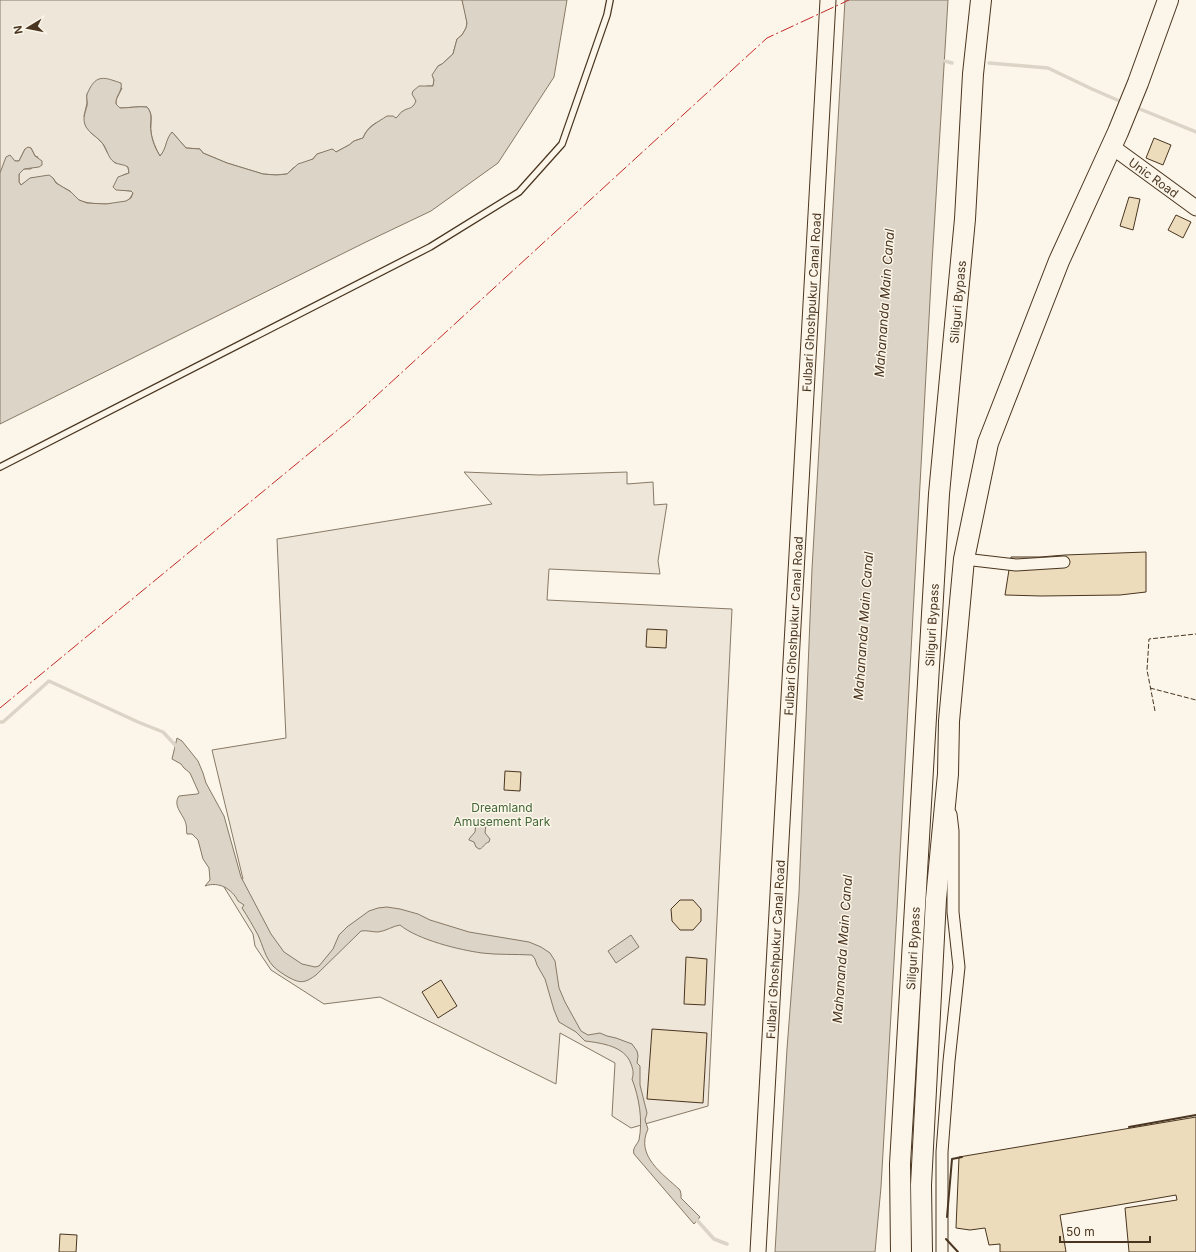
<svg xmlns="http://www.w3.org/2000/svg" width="1196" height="1252" font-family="Inter,sans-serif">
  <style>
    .green { fill: #ede6d9; stroke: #887966 }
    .water { fill: #dcd4c6; stroke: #887966 }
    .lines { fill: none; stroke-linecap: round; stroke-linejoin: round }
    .stream { stroke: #dcd4c6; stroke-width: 3.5 }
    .building { fill: #ecdcbc; stroke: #4a3520 }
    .lane-casing { stroke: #4a3520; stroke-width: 8 }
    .street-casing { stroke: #4a3520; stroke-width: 13 }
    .secondary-casing { stroke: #4a3520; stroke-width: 17 }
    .highway-casing { stroke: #4a3520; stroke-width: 22 }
    .lane { stroke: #fbf6e9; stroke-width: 5.5 }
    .street { stroke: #fbf6e9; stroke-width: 11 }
    .secondary { stroke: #fbf6e9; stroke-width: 15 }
    .highway { stroke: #fbf6e9; stroke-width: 20 }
    .fence { stroke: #4a3520; stroke-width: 1; stroke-dasharray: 5 2; stroke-linecap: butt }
    .wall { stroke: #4a3520; stroke-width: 2 }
    .power { stroke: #c62828; stroke-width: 1; stroke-dasharray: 14 3 2 3; stroke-linecap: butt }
    .labels { text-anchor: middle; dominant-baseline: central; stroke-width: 3; stroke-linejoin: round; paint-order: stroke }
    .street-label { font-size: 12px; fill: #4a3520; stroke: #fbf6e9 }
    .park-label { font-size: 12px; fill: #436837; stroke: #fbf6e9 }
    .water-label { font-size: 13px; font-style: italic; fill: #4a3520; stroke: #fbf6e9 }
  </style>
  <rect width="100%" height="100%" fill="#fbf6e9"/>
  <!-- green -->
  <g class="green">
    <path d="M0 0H462L465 11 467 23 466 28 462 35 457 39 453 54 442 64 438 66 433 77 434 80 433 86H427L414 97 416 99V103L410 109 401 113 396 118C382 118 368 124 363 138L354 141 349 145 336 152 332 150 317 154 313 159 293 168 287 174 276 175 263 174 227 163 203 153 200 149 186 148 172 132 164 151 160 156C156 149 152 140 151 132 150 122 154 115 147 107 138 106 129 108 120 108L116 104V100L122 88 87 94V103L84 116 91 133 95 136 103 144 107 152 115 163 124 164 128 167 129 173 123 175 121 190 131 191 133 193C131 197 129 200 125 202 114 205 88 205 79 200 75 198 73 194 70 191 63 187 57 185 53 178H31L21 185 19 182V174L24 169H31L38 157 35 156 31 148 25 149 19 161H15L12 158 0 173Z"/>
    <path d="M464 472 539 475 627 472V484L653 482 654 505 667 504 658 561 660 574 549 569 547 600 732 609 708 1106 631 1128 612 1116 615 1063 560 1033 556 1084 380 997 324 1004 271 970 255 946 253 934 224 887 243 879 212 750 286 738 277 539 492 504Z"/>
  </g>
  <!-- water -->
  <g class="water">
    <path d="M462 0H567L554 77 498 163 431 211 366 242 0 424V173L6 157 10 155 15 161H19L25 149 28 147 31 148 35 156 42 161V165L39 167 24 169 19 174V182L21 185 30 178 49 175 53 178 56 183 71 192 79 200 87 203 106 204 126 201 131 198 133 193 131 191 116 190 113 187 118 177 129 173 128 167C124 164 118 165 114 162 108 158 107 149 103 144 98 137 90 134 86 127 82 119 85 113 87 106 88 102 86 98 87 94 88 92 89 90 90 88 98 73 108 79 121 83 123 91 115 96 116 104L120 108C129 108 138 106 147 107 154 115 149 122 151 132 152 140 155 148 160 156 167 148 165 140 172 132L186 148 200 149 203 153 227 163 263 174 276 175 287 174 298 164 313 159 317 154 332 149 334 150 336 152 349 145 354 141 363 138C367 127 378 122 387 116H393L396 118C399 116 400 112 403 111 409 107 412 110 416 101L412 94 413 91 419 86H433L434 80 432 75 438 66 442 64 453 54 457 39 462 35 466 28 467 23Z"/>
    <path d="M845 0H948L932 263 897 910 881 1187 875 1252H775L787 1049 799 893 812 569Z"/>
    <path d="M177 738 182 741 198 761 203 773 206 783 224 816 241 877 271 934 284 952 302 964 315 967 319 966 333 949 339 935 347 927 369 911 378 908 387 907 400 909 418 914 430 920 469 932 529 942 541 947 550 953 555 961 559 988 565 1002 581 1031 588 1035 600 1033 607 1036 616 1038 632 1044 637 1051 638 1056 637 1063 640 1066V1085L647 1113 645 1120 648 1129C635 1156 663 1174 680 1190L681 1194V1198L700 1217 694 1224 634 1154C632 1148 637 1145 639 1140 643 1120 639 1097 632 1079 634 1074 633 1069 631 1064 625 1046 601 1043 585 1041L576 1032 559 1022 554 1010 545 979 537 965 535 959 532 955C515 954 498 955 482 953 460 950 418 940 400 925 393 926 386 931 378 932 372 932 367 930 361 931L316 975C305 983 301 984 288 977 283 974 277 970 273 966 265 957 263 946 258 935 253 926 248 917 242 908L244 905 238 901C232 889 219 881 205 886L210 880 209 868 203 859 198 840 192 834H187C186 831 187 828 186 824 184 815 172 806 179 796L197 794 199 793 190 773 184 768 181 764 172 759C174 752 175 745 177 738Z"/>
    <path d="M480 819 482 820 486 824 485 833 490 839 489 842C484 843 483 849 479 849L476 847 474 842 469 840V839L475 832 476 822Z"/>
    <path d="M631 935 639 947 616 963 608 951Z"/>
  </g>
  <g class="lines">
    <!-- stream -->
    <g class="stream">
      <path d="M945 61 952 63"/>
      <path d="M989 63 1048 68 1092 89 1124 103"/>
      <path d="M1135 107 1196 132"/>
      <path d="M0 722H3L49 681 138 722 163 732 178 748"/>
      <path d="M695 1218 714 1239 727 1244"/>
    </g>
  </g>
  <!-- building -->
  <g class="building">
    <path d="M1154 138 1171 145 1163 165 1146 158Z"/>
    <path d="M1129 197 1140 199 1133 230 1120 226Z"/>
    <path d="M1176 215 1191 222 1183 238 1168 230Z"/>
    <path d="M1146 552V592L1120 595 1041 596 1005 595 1011 557H1040L1065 555Z"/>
    <path d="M647 629 667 630 666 648 646 647Z"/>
    <path d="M505 771 521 772 520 791 504 790Z"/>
    <path d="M680 900H693L701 909V921L693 930H680L672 921 671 909Z"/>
    <path d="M686 957 707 959 705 1005 684 1004Z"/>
    <path d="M441 980 457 1006 438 1018 422 992Z"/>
    <path d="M652 1029 707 1033 703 1103 647 1099Z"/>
    <path d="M1196 1117V1252H1129L1125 1208 1177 1200 1176 1195 1060 1215 1066 1252H1000V1244L989 1245 985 1228 970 1230 956 1228 959 1157Z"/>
    <path d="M60 1234 77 1235 76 1252H59Z"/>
  </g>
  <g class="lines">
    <!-- lane casing -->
    <g class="lane-casing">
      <path id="lane" d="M0 467 430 247 519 192 562 144 607 15 610 0"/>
    </g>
    <!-- street casing -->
    <g class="street-casing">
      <g id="street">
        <path d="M964 559 1016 565 1064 562"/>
        <path d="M942 1252V1152L949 1061 959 967 953 912V831L951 814"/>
      </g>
    </g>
    <!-- secondary casing -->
    <g class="secondary-casing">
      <g id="secondary">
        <path id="s1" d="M1111 146 1196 208"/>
        <path id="s2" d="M758 1252 828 0"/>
      </g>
    </g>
    <!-- highway casing -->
    <g class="highway-casing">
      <g id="highway">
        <path id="s3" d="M901 1252 900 1164 939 494 965 219 973 74 981 0"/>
        <path d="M922 1252 921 1185 936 899 948 774 949 721 964 559 988 443 1059 261 1118 132 1138 83 1168 0"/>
      </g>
    </g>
    <!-- lane -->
    <use href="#lane" class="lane"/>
    <!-- street -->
    <use href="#street" class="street"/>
    <!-- secondary -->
    <use href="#secondary" class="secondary"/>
    <!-- highway -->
    <use href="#highway" class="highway"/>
    <!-- fence -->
    <g class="fence">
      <path d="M1150 688 1196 700"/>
      <path d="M1155 711 1147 670 1149 639 1196 634"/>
    </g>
    <!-- wall -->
    <g class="wall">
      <path d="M1129 1127 1196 1115"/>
      <path d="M947 1217 952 1159 962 1157"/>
      <path d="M946 1239 958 1252"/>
    </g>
    <!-- power -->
    <path class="power" d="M0 708 351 419 767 38 849 0"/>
  </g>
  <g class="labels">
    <!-- street labels -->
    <g class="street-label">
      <text stroke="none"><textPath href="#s1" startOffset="53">Unic Road</textPath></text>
      <text stroke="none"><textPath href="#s3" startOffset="952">Siliguri Bypass</textPath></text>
      <text stroke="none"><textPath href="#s2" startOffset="951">Fulbari Ghoshpukur Canal Road</textPath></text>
      <text stroke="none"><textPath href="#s3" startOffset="628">Siliguri Bypass</textPath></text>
      <text stroke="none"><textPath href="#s2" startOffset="627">Fulbari Ghoshpukur Canal Road</textPath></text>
      <text stroke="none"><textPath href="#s3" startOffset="304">Siliguri Bypass</textPath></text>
      <text stroke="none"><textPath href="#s2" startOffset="303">Fulbari Ghoshpukur Canal Road</textPath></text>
    </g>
    <!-- park labels -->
    <g class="park-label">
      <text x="502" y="807">Dreamland<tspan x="502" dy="14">Amusement Park</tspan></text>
    </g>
    <!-- water labels -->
    <g class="water-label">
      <text transform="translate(884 303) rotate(-86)">Mahananda Main Canal</text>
      <text transform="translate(863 626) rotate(-86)">Mahananda Main Canal</text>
      <text transform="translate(842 949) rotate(-86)">Mahananda Main Canal</text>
    </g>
  </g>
  <!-- north arrow -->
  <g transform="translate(28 28) rotate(260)" stroke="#fbf6e9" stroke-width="3" paint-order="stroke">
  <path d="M0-3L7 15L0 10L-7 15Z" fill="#4a3520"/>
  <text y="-6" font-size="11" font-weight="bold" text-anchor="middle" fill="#4a3520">N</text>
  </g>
  <!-- scale -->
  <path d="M1060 1236v6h90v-6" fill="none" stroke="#4a3520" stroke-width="2"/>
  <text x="1066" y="1236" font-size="12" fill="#4a3520" stroke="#fbf6e9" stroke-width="3" paint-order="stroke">50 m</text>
</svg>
